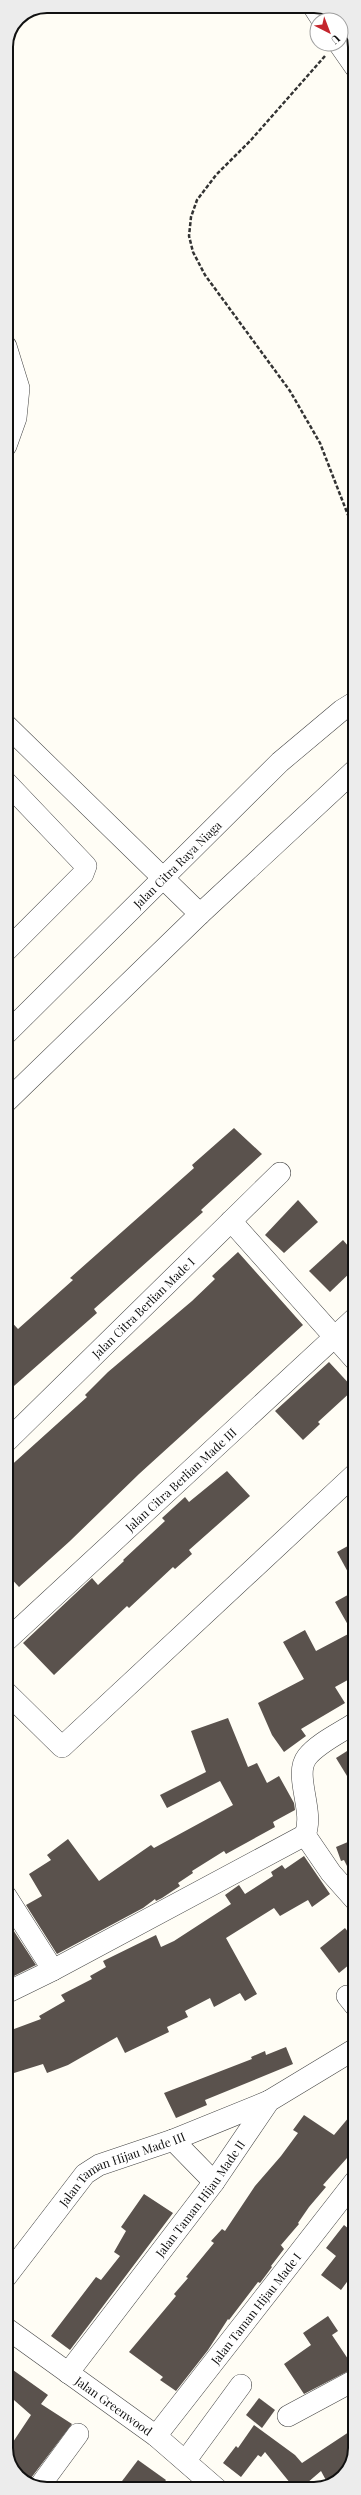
<svg xmlns="http://www.w3.org/2000/svg" width="361" height="2495" font-family="'Playfair Display',serif">
  <style>
    .building { fill: #5a524d }
    .lines { fill: none; stroke-linecap: round; stroke-linejoin: round }
    .minor-casing { stroke: #444; stroke-width: 22 }
    .path { stroke: #333; stroke-width: 2.5; stroke-dasharray: 4 2; stroke-linecap: butt }
    .minor { stroke: #fff; stroke-width: 21 }
    .labels { text-anchor: middle; dominant-baseline: central; stroke-width: 4; stroke-linejoin: round; paint-order: stroke }
    .street-label { font-size: 12px; fill: #111; stroke: #fff }
    .rim { fill: none; stroke: #111; stroke-width: 2 }
  </style>
  <rect width="100%" height="100%" fill="#fffdf5"/>
  <!-- building -->
  <g class="building">
    <path d="M234 1128 262 1154 201 1210 203 1212 94 1309 97 1313 6 1393V1316L18 1329 73 1280 70 1278 194 1168 192 1165Z"/>
    <path d="M298 1200 318 1222 284 1253 265 1235Z"/>
    <path d="M343 1240 355 1254V1268L330 1292 309 1271Z"/>
    <path d="M238 1252 303 1325 139 1474 70 1541 19 1587 6 1573V1470L87 1397 85 1395 108 1372 192 1301 215 1279 212 1276Z"/>
    <path d="M329 1362 354 1389 318 1422 320 1424 303 1440 275 1411Z"/>
    <path d="M227 1471 250 1496 189 1550 192 1554 175 1569 173 1567 129 1608 127 1606 54 1675 23 1643 92 1578 98 1585 124 1561 123 1560 165 1521 162 1518 185 1497 189 1502Z"/>
    <path d="M355 1542V1585L337 1552Z"/>
    <path d="M355 1591V1676L335 1687 345 1703 301 1729 306 1736 284 1752 272 1735 258 1703 304 1679 283 1642 305 1630 316 1651 352 1632 335 1602Z"/>
    <path d="M228 1718 248 1767 257 1763 267 1783 279 1776 294 1803 295 1810 273 1822 275 1827 226 1854 224 1851 192 1871 193 1873 178 1883 180 1886 162 1898 156 1901 155 1899 143 1908 57 1954 26 1905 42 1896 29 1874 51 1860 47 1855 68 1839 99 1881 151 1845 154 1848 233 1805 220 1781 167 1808 160 1795 206 1772 191 1731Z"/>
    <path d="M355 1746V1789L336 1758Z"/>
    <path d="M355 1839V1882L344 1860 341 1861 336 1847Z"/>
    <path d="M304 1856 330 1894 312 1907 308 1900 280 1916 274 1908 226 1938 257 1994 245 2001 240 1993 214 2007 210 1998 185 2011 188 2017 167 2027 169 2032 125 2053 117 2037 68 2065 47 2073 43 2064 14 2073 10 2064 6 2065V2032L41 2019 39 2016 65 2001 61 1995 92 1979 90 1976 106 1967 103 1961 156 1935 161 1947 174 1941 231 1904 225 1895 239 1885 245 1894 273 1876 271 1872 282 1865 285 1869Z"/>
    <path d="M8 1922 36 1965 6 1980V1923Z"/>
    <path d="M345 1928 355 1941V1960L339 1973 320 1948Z"/>
    <path d="M286 2047 293 2064 205 2100 207 2105 176 2118 164 2093 252 2059 251 2057 265 2051 266 2055Z"/>
    <path d="M355 2110V2149L323 2185 326 2187 309 2207 298 2223 299 2224 281 2245 280 2244 284 2249 271 2266 272 2267 260 2283 258 2282 229 2320 228 2319 208 2350 176 2391 160 2380 163 2377 129 2352 176 2296 174 2294 188 2278 186 2277 214 2243 211 2241 222 2229 225 2231 255 2186 281 2156 298 2133 293 2130 304 2115 334 2135Z"/>
    <path d="M144 2194 173 2213 70 2350 51 2336 96 2277 101 2280 120 2256 114 2252 126 2231 121 2227Z"/>
    <path d="M344 2225 355 2234V2271L341 2290 321 2275 336 2256 326 2248Z"/>
    <path d="M328 2316 338 2331 332 2335 354 2368 304 2394 284 2364 311 2345 303 2333Z"/>
    <path d="M6 2365 48 2395 41 2404 72 2424 28 2482 18 2477 7 2455V2451L31 2415 6 2393Z"/>
    <path d="M259 2398 275 2410 262 2428 246 2415Z"/>
    <path d="M254 2425 295 2455 302 2463 355 2428V2448L345 2475 328 2484 321 2471 300 2489H295L265 2452 261 2457 258 2455 241 2477 223 2463 236 2446 238 2448Z"/>
    <path d="M138 2460 166 2480 159 2489H116Z"/>
  </g>
  <g class="lines">
    <!-- minor casing -->
    <g class="minor-casing">
      <g id="minor">
        <path d="M313 6 322 20"/>
        <path d="M339 44 355 67"/>
        <path d="M6 346 19 388 16 418 6 446"/>
        <path d="M6 725 200 914"/>
        <path d="M6 782 86 866 83 874 6 951"/>
        <path id="s1" d="M6 1034 280 762 342 710 355 702"/>
        <path d="M6 1102 200 914 355 770"/>
        <path d="M231 1221 355 1360"/>
        <path id="s2" d="M6 1442 280 1173"/>
        <path id="s3" d="M6 1641 355 1318"/>
        <path d="M6 1692 62 1747 355 1474"/>
        <path d="M305 1835C315 1811 293 1775 307 1757 318 1743 340 1733 355 1723"/>
        <path d="M305 1835 331 1873 355 1900"/>
        <path d="M6 1896 53 1970"/>
        <path d="M6 1993 53 1970 305 1835"/>
        <path d="M347 1996 355 2006"/>
        <path d="M173 2140 214 2182"/>
        <path id="s4" d="M6 2277 85 2174 99 2165 173 2140 269 2101"/>
        <path id="s5" d="M6 2328 156 2436 217 2489"/>
        <path id="s6" d="M68 2373 214 2182 269 2101 355 2049"/>
        <path d="M288 2416 355 2380"/>
        <path id="s7" d="M156 2436 355 2181"/>
        <path d="M186 2460 241 2385"/>
        <path d="M39 2487 78 2434"/>
      </g>
    </g>
    <!-- path -->
    <path class="path" d="M325 56 251 140 216 175 197 200 191 217 189 236 193 252 205 275 290 391 320 443 355 533"/>
    <!-- minor -->
    <use href="#minor" class="minor"/>
  </g>
  <g class="labels">
    <!-- street labels -->
    <g class="street-label">
      <text stroke="none"><textPath href="#s1" startOffset="241">Jalan Citra Raya Niaga</textPath></text>
      <text stroke="none"><textPath href="#s2" startOffset="192">Jalan Citra Berlian Made I</textPath></text>
      <text stroke="none"><textPath href="#s3" startOffset="238">Jalan Citra Berlian Made III</textPath></text>
      <text stroke="none"><textPath href="#s4" startOffset="164">Jalan Taman Hijau Made III</textPath></text>
      <text stroke="none"><textPath href="#s6" startOffset="219">Jalan Taman Hijau Made II</textPath></text>
      <text stroke="none"><textPath href="#s7" startOffset="162">Jalan Taman Hijau Made I</textPath></text>
      <text stroke="none"><textPath href="#s5" startOffset="133">Jalan Greenwood</textPath></text>
    </g>
  </g>
  <!-- crop -->
  <path d="M0 0H361V2495H0ZM47 13H314A34 34 0 0 1 348 47V2448A34 34 0 0 1 314 2482H47A34 34 0 0 1 13 2448V47A34 34 0 0 1 47 13Z" fill="#ececec" fill-rule="evenodd"/>
  <path class="rim" d="M47 13H314A34 34 0 0 1 348 47V2448A34 34 0 0 1 314 2482H47A34 34 0 0 1 13 2448V47A34 34 0 0 1 47 13Z"/>
  <!-- north arrow -->
  <g transform="translate(329 32) rotate(138)"><circle r="19" fill="#ffffff" stroke="#a0a0a0"/>
  <path d="M0-3L7 15L0 10L-7 15Z" fill="#c4262e"/>
  <text y="-6" font-size="11" font-weight="bold" text-anchor="middle" fill="#111111">U</text>
  </g>
</svg>
